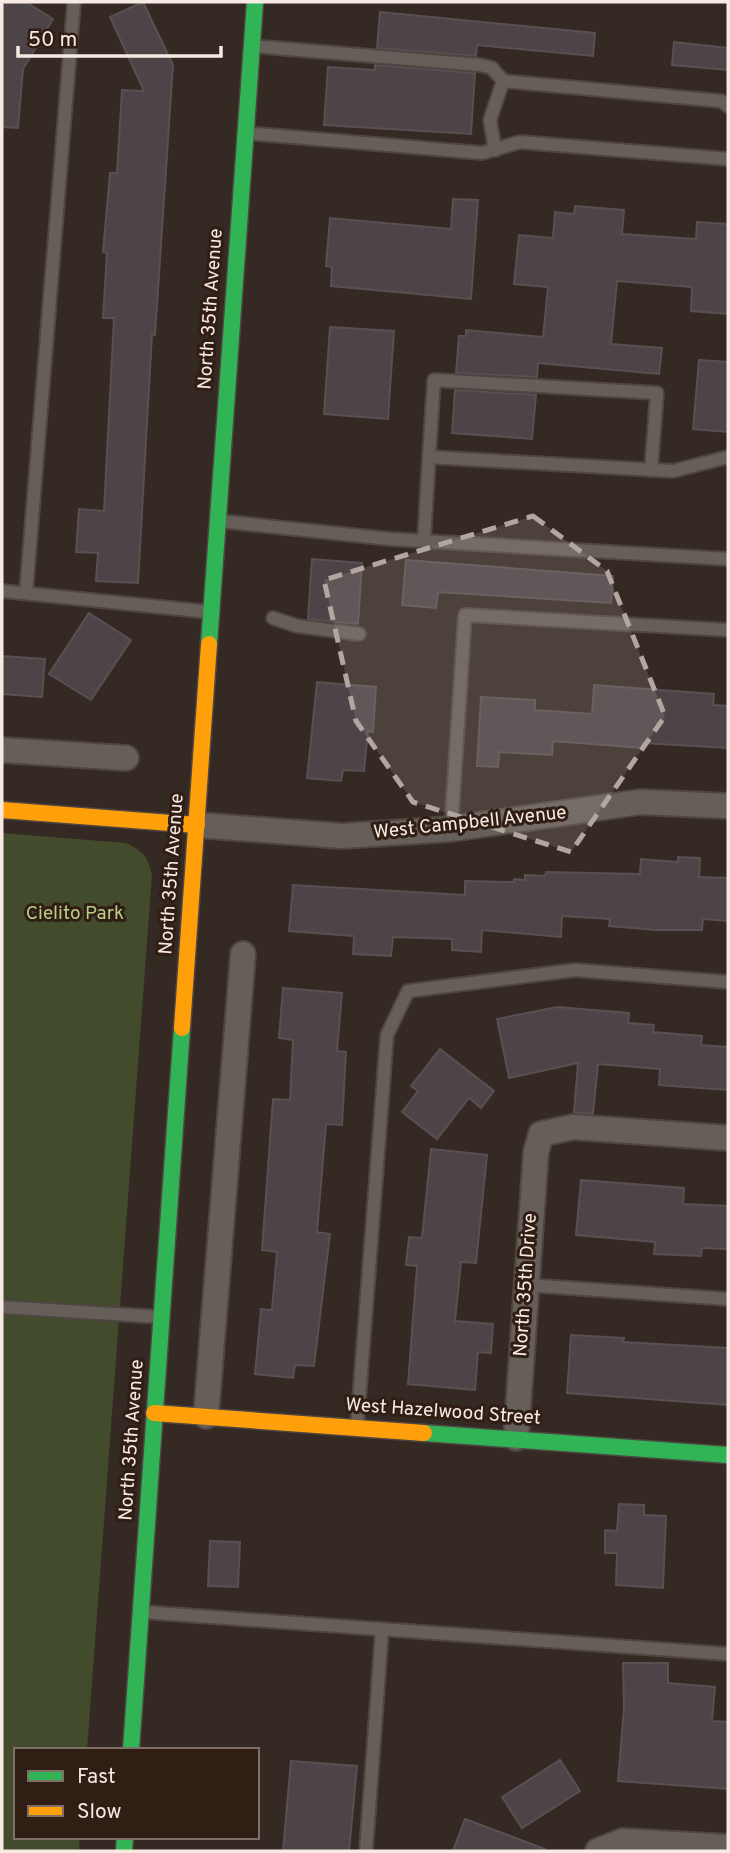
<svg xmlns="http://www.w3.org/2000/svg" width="730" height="1853" font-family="Overpass,sans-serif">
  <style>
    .green { fill: #434b2d }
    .building { fill: #4d4447; stroke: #585052; stroke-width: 2 }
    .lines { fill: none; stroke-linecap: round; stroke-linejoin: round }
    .lane-casing { stroke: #4f4541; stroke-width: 16 }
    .street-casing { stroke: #4f4541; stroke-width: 28 }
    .fast-casing { stroke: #4f4541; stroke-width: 19 }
    .slow-casing { stroke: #4f4541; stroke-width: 19 }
    .lane { stroke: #655e59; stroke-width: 12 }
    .street { stroke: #655e59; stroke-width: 24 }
    .fast { stroke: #30b455; stroke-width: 16 }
    .slow { stroke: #ff9f0a; stroke-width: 16 }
    .marked { fill: #b2a6a0; fill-opacity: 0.2; stroke: #b2a6a0; stroke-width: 5; stroke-dasharray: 14 9; stroke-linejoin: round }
    .labels { text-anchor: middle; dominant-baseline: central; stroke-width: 6; stroke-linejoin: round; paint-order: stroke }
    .street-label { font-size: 19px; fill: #f6eae3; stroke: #301e14 }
    .park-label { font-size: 19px; fill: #b8cf88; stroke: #301e14 }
  </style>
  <rect width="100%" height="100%" fill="#342923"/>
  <!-- green -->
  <path class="green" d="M2 833 126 843C143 851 148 857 152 875L87 1750H16V1837H80L79 1851H2Z"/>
  <!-- building -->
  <g class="building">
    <path d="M2 2H26L53 19 23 69 18 128 2 127Z"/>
    <path d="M143 2 173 65 155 335 152 334 138 583 96 581 98 553 76 552 79 509 104 511 114 318H103L107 253 103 252 110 173H117L122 90 144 91 110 17Z"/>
    <path d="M380 12 595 33 593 56 477 45 476 56 377 48Z"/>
    <path d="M674 42 728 48V70L672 65Z"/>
    <path d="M375 65 475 73 471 134 324 125 328 67 375 70Z"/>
    <path d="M453 199 478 200 471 299 331 286 332 267 326 266 330 218 451 229Z"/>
    <path d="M575 206 624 210 622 234 696 239 697 222 728 224V314L691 311 692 287 617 281 611 344 662 348 659 374 538 363 537 377 456 373 459 336H466V330L543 337 548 287 514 284 519 235 553 238 555 212 574 214Z"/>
    <path d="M330 327 394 331 388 419 324 414Z"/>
    <path d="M699 360 728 362V432L693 429Z"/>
    <path d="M455 390 536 395 532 439 452 433Z"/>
    <path d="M312 559 362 563 358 624 308 619Z"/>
    <path d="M406 560 613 576 611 603 438 592 436 608 402 605Z"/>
    <path d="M89 613 131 640 91 700 49 674Z"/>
    <path d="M2 656 45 659 42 697 2 694Z"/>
    <path d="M317 682 376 687 373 732 368 731 364 771 343 770 341 781 307 778Z"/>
    <path d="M594 685 714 694 713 705 728 706V748L642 743V748L553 741 552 755 499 752 498 767 477 766 481 697 535 700V710L592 714Z"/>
    <path d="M678 857 700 858 699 877 728 878V921L703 919 702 930H656L609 926 610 919 562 916 561 937 482 930 481 952 452 950V939L393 937 391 956 353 954 354 936 289 931 293 885 465 895V881L514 882V879L525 880V875L545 876 546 872 640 874 641 859 678 862Z"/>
    <path d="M283 988 342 993 337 1051 346 1052 342 1125 326 1124 317 1232 330 1234 314 1366 295 1365 293 1378 255 1374 261 1309 272 1310 277 1252 262 1250 273 1099 290 1100 293 1040 279 1038Z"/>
    <path d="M557 1007 629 1013 628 1023 654 1025 653 1032 702 1036 701 1045 728 1047V1090L659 1085 660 1069 598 1064 593 1114 574 1112 578 1063 509 1078 497 1019Z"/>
    <path d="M440 1049 494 1091 481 1108 469 1098 437 1139 402 1112 418 1091 411 1086Z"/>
    <path d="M431 1149 487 1155 476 1263 461 1262 455 1321 493 1324 491 1353 478 1352 475 1390 408 1384 417 1266 406 1265 409 1237 422 1238Z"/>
    <path d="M581 1180 684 1188 683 1204 728 1206V1249L702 1248 701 1256 654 1254 655 1242 576 1235Z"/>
    <path d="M571 1335 624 1338 623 1342 728 1348V1405L567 1393Z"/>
    <path d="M619 1504 644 1505V1515L666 1516 663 1588 616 1585 617 1553H605V1530L617 1531Z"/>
    <path d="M210 1541 240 1542 238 1587 208 1586Z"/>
    <path d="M623 1663H668V1683L715 1687 712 1721 728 1722V1789L618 1781 624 1708Z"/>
    <path d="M560 1760 580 1791 522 1828 502 1797Z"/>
    <path d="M291 1761 357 1766 349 1851H283Z"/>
    <path d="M465 1819 545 1849 544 1851H453Z"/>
  </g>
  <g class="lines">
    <!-- lane casing -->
    <g class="lane-casing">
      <g id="lane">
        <path d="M252 46 480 65 492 68 503 81"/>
        <path d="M503 81 721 101 728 106"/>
        <path d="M245 133 482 153 520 142 728 159"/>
        <path d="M495 150 490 120 503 81"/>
        <path d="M429 457 434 380 657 393 651 470"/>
        <path d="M219 521 390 539 728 559"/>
        <path d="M424 541 429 457 673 471 728 457"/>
        <path d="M2 591 210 612"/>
        <path d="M26 593 74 2"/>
        <path d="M273 618 297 626 359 634"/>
        <path d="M451 829 465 615 728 630"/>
        <path d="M526 1285 728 1299"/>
        <path d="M2 1307 161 1317"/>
        <path d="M357 1426 387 1035 408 991 575 970 728 982"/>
        <path d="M142 1612 728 1654"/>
        <path d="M366 1851 382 1630"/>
      </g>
    </g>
    <!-- street casing -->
    <g class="street-casing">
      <g id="street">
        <path d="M2 750 126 758"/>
        <path d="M197 825 342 836 451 829 640 802 728 806"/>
        <path d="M206 1416 243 954"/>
        <path d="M516 1438 536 1152 541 1134 573 1127 728 1138"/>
        <path d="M598 1851 623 1841 728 1847"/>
      </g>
    </g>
    <!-- fast casing -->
    <g class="fast-casing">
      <g id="fast">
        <path d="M209 644 255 2"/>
        <path d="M424 1433 728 1455"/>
        <path d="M131 1750 182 1028"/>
        <path d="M124 1851 125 1837"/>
      </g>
    </g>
    <!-- slow casing -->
    <g class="slow-casing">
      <g id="slow">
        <path d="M2 810 197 825"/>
        <path d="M182 1028 209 644"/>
        <path d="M154 1413 424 1433"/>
      </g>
    </g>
    <!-- lane -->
    <use href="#lane" class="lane"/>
    <!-- street -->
    <use href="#street" class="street"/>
    <!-- fast -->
    <use href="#fast" class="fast"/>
    <!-- slow -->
    <use href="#slow" class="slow"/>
  </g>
  <!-- marked area -->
  <path class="marked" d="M533 516 607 571 665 716 571 852 413 802 356 721 324 580Z"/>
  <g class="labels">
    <!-- street labels -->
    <g class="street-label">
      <text transform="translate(211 309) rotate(-86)">North 35th Avenue</text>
      <text transform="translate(470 823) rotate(-6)">West Campbell Avenue</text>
      <text transform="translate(172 874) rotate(-86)">North 35th Avenue</text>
      <text transform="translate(526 1285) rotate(-86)">North 35th Drive</text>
      <text transform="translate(443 1412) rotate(4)">West Hazelwood Street</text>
      <text transform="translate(132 1440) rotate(-86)">North 35th Avenue</text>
    </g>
    <!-- park labels -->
    <g class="park-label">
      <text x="75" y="914">Cielito Park</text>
    </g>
  </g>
  <!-- border -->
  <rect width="730" height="1853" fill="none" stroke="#f6eae3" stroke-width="7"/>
  <!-- legend -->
  <rect x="14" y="1748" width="245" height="91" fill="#301e14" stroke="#7f7067" stroke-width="2"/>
  <rect x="28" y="1771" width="35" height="10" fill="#30b455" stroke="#7f7067" stroke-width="2"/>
  <text x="77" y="1783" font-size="21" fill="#f6eae3">Fast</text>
  <rect x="28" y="1806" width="35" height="10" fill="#ff9f0a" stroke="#7f7067" stroke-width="2"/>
  <text x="77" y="1818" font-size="21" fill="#f6eae3">Slow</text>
  <!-- scale -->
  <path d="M18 46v10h203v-10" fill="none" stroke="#f6eae3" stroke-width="3.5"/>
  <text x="28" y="46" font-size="21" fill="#f6eae3" stroke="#301e14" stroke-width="5" paint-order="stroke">50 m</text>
</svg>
